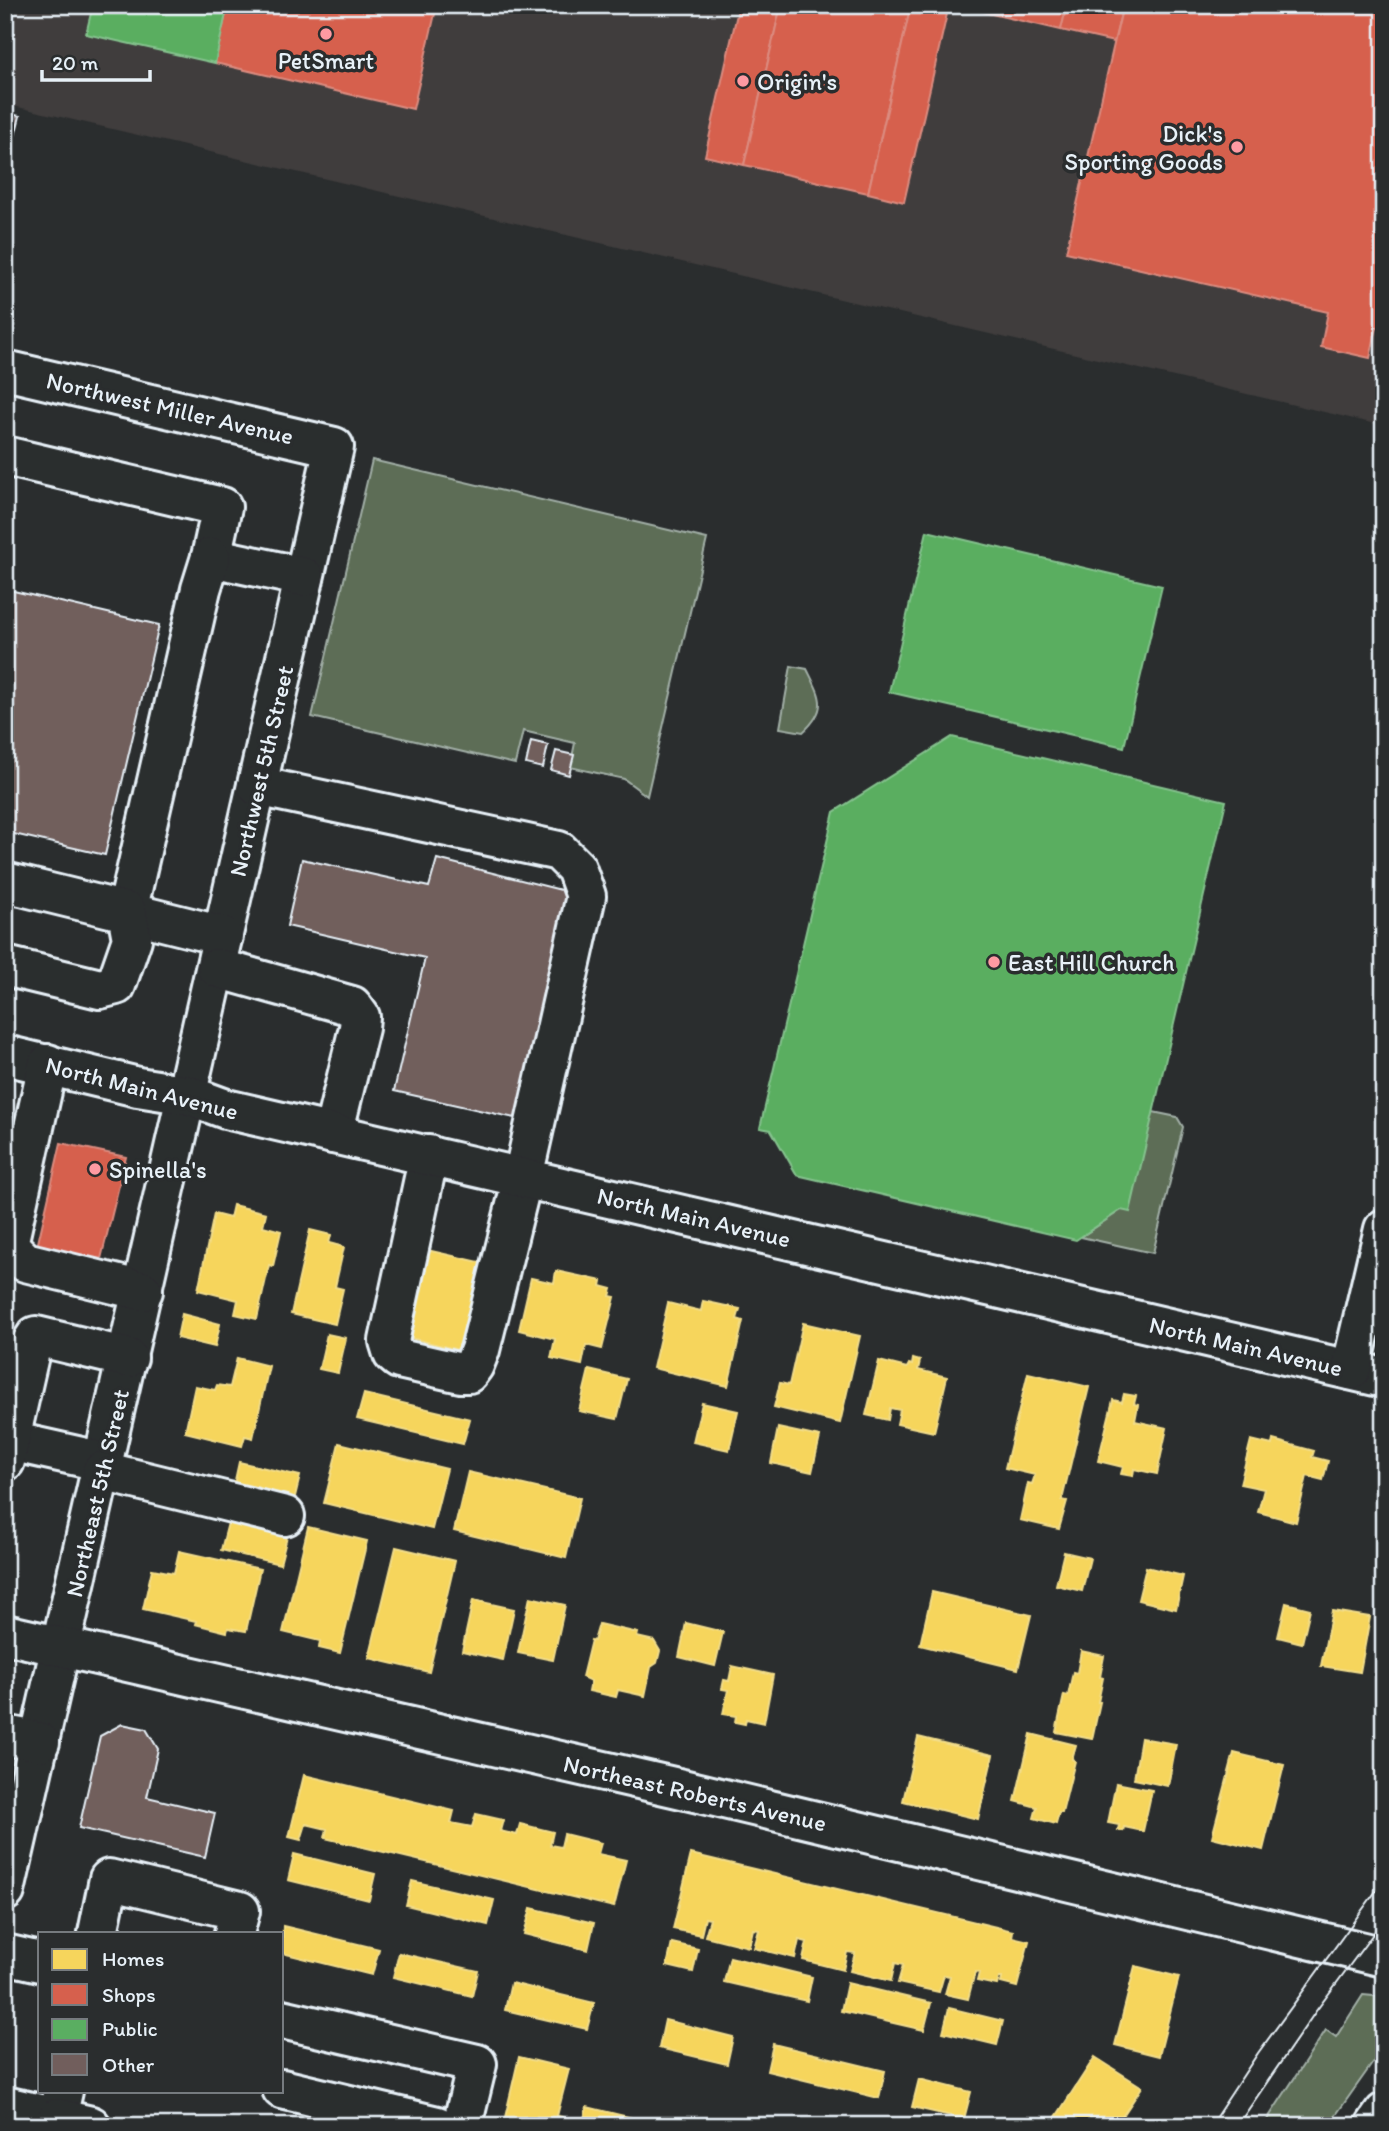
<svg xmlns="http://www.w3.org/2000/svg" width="1389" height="2131" font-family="Itim,sans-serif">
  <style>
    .built { fill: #3f3c3c }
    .green { fill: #5d6d56; stroke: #a2afa7; stroke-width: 2 }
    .homes { fill: #f6d55c; stroke: #f2dd8b; stroke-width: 2 }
    .shops { fill: #d6604d; stroke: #db8c80; stroke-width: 2 }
    .public { fill: #5aae61; stroke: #85c28e; stroke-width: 2 }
    .building { fill: #715e5c; stroke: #e8f1f8; stroke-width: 2 }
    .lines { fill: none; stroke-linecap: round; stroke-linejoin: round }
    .minor-casing { stroke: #e8f1f8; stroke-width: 44 }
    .minor { stroke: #2a2d2e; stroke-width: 38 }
    .tram { stroke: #e8f1f8; stroke-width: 2 }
    .poi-dot { fill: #ff9aa2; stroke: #2a2d2e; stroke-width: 2.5 }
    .labels { text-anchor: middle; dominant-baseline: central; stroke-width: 7; stroke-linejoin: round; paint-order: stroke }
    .poi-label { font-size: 24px; fill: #e8f1f8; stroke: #2a2d2e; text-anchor: start }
    .street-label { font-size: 24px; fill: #e8f1f8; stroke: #2a2d2e }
  </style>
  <rect width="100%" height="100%" fill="#2a2d2e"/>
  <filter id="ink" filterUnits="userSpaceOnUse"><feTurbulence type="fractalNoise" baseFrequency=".0143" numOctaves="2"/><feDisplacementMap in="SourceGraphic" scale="14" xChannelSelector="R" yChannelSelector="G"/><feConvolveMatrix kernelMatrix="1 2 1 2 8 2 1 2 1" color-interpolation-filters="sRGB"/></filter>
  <g filter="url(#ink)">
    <!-- built -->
    <path class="built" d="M5 5H1384V426L5 104Z"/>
    <!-- green -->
    <g class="green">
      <path d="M372 460 707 539 647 796 624 779 570 767 575 743 523 731 515 764 312 717Z"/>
      <path d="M791 666 807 669C821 697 829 708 803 732L780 728Z"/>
      <path d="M1153 1112 1177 1117 1183 1127 1153 1253 1081 1237 1121 1210Z"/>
      <path d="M1363 1995 1384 1997V2047L1328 2126H1263L1326 2030 1336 2037Z"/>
    </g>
    <!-- homes -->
    <g class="homes">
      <path d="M233 1205 266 1213 263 1226 281 1231 273 1266 269 1265 257 1319 235 1314 238 1300 198 1290 214 1214 230 1218Z"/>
      <path d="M310 1230 331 1235 329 1243 344 1247 335 1287 343 1289 335 1324 291 1314Z"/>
      <path d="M427 1250 488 1264 467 1352 406 1337Z"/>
      <path d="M556 1271 602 1281 601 1286 612 1289 610 1296 615 1297 602 1349 586 1345 582 1365 551 1358 555 1339 519 1330 531 1278 554 1283Z"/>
      <path d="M703 1301 740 1309 737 1319 743 1321 728 1386 653 1368 668 1303 701 1311Z"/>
      <path d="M182 1314 220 1324 215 1347 177 1338Z"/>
      <path d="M803 1323 860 1336 840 1423 774 1407 780 1383 789 1385Z"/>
      <path d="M327 1334 346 1338 338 1373 319 1369Z"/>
      <path d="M237 1358 269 1366 253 1438 245 1436 242 1446 185 1432 195 1386 215 1390 217 1385 230 1387Z"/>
      <path d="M913 1359 920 1361 918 1370 947 1377 934 1432 897 1424 900 1410 890 1408 888 1420 866 1415 879 1361 907 1368 909 1364 912 1365Z"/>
      <path d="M589 1370 627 1379 617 1419 579 1411Z"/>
      <path d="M1028 1373 1089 1387 1062 1500 1067 1501 1059 1529 1020 1520 1028 1483 1032 1484 1035 1475 1005 1468Z"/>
      <path d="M364 1394 470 1419 463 1444 357 1419Z"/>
      <path d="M1124 1394 1136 1396 1134 1404 1138 1405 1135 1421 1167 1428 1157 1474 1134 1469 1133 1476 1121 1474 1123 1467 1098 1461 1113 1400 1122 1402Z"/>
      <path d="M702 1403 738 1411 729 1450 693 1442Z"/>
      <path d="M778 1428 820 1437 812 1472 771 1463Z"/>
      <path d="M1251 1440 1272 1445 1273 1440 1314 1451 1312 1457 1328 1461 1323 1480 1307 1476 1296 1522 1258 1512 1264 1489 1240 1484Z"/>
      <path d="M339 1443 447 1469 432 1529 324 1503Z"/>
      <path d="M239 1462 300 1476 292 1509 232 1494Z"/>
      <path d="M468 1472 580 1498 566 1558 454 1531Z"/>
      <path d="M229 1519 288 1533 280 1564 221 1550Z"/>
      <path d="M308 1527 367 1541 340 1653 319 1648 320 1641 283 1632Z"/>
      <path d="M396 1547 455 1561 429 1672 369 1658Z"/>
      <path d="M179 1551 260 1569 246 1631 228 1628 227 1632 195 1624 196 1621 143 1609 152 1569 174 1573Z"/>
      <path d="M1064 1552 1090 1558 1082 1591 1056 1585Z"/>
      <path d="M1146 1567 1183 1576 1176 1609 1138 1600Z"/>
      <path d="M932 1592 1031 1615 1018 1669 920 1645Z"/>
      <path d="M530 1597 565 1605 553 1660 518 1653Z"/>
      <path d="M473 1600 514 1609 503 1660 462 1651Z"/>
      <path d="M1286 1603 1310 1609 1302 1643 1278 1637Z"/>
      <path d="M1332 1611 1370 1617 1360 1672 1321 1666Z"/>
      <path d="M686 1623 723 1632 715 1666 679 1657Z"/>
      <path d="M599 1624 638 1633 637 1637 654 1641 660 1651 657 1663 651 1667 645 1696 618 1690 616 1697 589 1691 591 1681 582 1677 591 1640 594 1641Z"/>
      <path d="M1081 1651 1104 1656 1100 1677 1103 1678 1098 1702H1100L1092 1739 1056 1732 1064 1695 1068 1696 1073 1672 1077 1673Z"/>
      <path d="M732 1666 773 1675 764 1723 746 1719 745 1724 735 1722 736 1716 723 1714 728 1690 722 1689 724 1680 729 1681Z"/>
      <path d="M1031 1734 1076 1745 1072 1759 1075 1761 1062 1813H1059L1056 1824 1034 1818 1037 1807 1015 1801Z"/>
      <path d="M918 1737 993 1755 978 1819 903 1801Z"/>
      <path d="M1141 1738 1176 1744 1168 1786 1134 1779Z"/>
      <path d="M1234 1753 1284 1765 1263 1850 1212 1837Z"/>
      <path d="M304 1775 454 1811 451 1823 472 1827 476 1814 503 1820 500 1831 517 1835 520 1824 553 1832 550 1845 561 1847 564 1834 601 1843 598 1854 626 1860 614 1907 325 1838 327 1829 306 1824 301 1840 289 1837Z"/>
      <path d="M1116 1783 1152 1790 1143 1831 1124 1827 1123 1831 1118 1830 1119 1825 1108 1823Z"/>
      <path d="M294 1854 375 1874 369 1900 288 1880Z"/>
      <path d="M691 1854 1013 1931 1012 1937 1029 1941 1017 1987 1001 1983 1002 1978H999L997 1985 977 1981 979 1973 975 1972 968 1999 945 1994 950 1976 944 1975 939 1992 898 1983 903 1965 895 1963 891 1981 850 1971 855 1953 847 1952 843 1970 803 1960 807 1942 799 1940 795 1958 754 1948 759 1930 753 1929 749 1947 705 1936 710 1919 705 1918 701 1935 673 1929Z"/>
      <path d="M412 1881 494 1900 488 1925 406 1905Z"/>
      <path d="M531 1908 594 1923 588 1950 524 1934Z"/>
      <path d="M283 1926 379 1949 372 1975 282 1953Z"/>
      <path d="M672 1943 698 1949 693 1972 667 1966Z"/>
      <path d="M399 1953 478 1971 472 1996 393 1977Z"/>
      <path d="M730 1957 812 1977 807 2001 724 1982Z"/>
      <path d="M1135 1966 1179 1977 1159 2056 1115 2045Z"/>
      <path d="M511 1983 594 2003 587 2029 505 2010Z"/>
      <path d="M847 1983 931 2003 924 2030 841 2011Z"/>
      <path d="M949 2008 1003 2021 997 2045 943 2032Z"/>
      <path d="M665 2020 733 2037 727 2064 659 2048Z"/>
      <path d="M773 2044 885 2071 879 2098 767 2071Z"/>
      <path d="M519 2057 569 2069 557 2116 562 2117 560 2126H503Z"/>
      <path d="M1095 2057 1142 2087 1116 2126H1050Z"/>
      <path d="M919 2079 971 2092 964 2119 912 2107Z"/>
      <path d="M587 2107 665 2126H582Z"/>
    </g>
    <!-- shops -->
    <g class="shops">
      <path d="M228 5H437L413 109 215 63Z"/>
      <path d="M739 5H781L744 165 705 156Z"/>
      <path d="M781 5H911L868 193 744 165Z"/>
      <path d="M911 5H949L904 202 868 193Z"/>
      <path d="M953 5H1067L1061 30Z"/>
      <path d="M1067 5H1123L1114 42 1061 30Z"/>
      <path d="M1123 5H1384V329L1377 327 1370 358 1321 347 1328 312 1066 252Z"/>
      <path d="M61 1143 126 1157 100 1263 35 1256Z"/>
    </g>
    <!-- public -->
    <g class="public">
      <path d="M76 5H228L215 63 86 34 92 9Z"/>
      <path d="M927 531 1162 586 1124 747 889 692Z"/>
      <path d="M952 737 1226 801 1130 1212 1121 1210 1076 1240 797 1175 771 1130 760 1128 834 812Z"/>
    </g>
    <!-- building -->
    <g class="building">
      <path d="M5 113 20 116 5 176Z"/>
      <path d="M5 589 159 625 105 855 5 832Z"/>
      <path d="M531 741 548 745 543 768 526 764Z"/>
      <path d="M556 751 574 755 569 775 551 770Z"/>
      <path d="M302 859 429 887 437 859 573 893 519 1119 394 1091 425 958 287 926Z"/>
      <path d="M122 1724 146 1729 158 1749 147 1797 215 1813 205 1857 79 1828 100 1736Z"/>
    </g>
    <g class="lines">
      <!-- minor casing -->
      <g class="minor-casing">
        <g id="minor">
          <path d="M5 370 334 447 5 1891"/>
          <path d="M5 456 222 507 211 557 304 577"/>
          <path d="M211 557 201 589 127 912 223 936"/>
          <path d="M257 786 559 851 576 868 586 896 523 1177 480 1350 474 1365 468 1373H461L399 1359 393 1354 389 1341 429 1155"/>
          <path d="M5 882 127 912 132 939 116 985 100 989 5 966"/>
          <path d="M217 968 352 1006 360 1017 359 1028 333 1134"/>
          <path d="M5 1055 138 1087 188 1095 226 1109 1384 1378"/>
          <path d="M48 1064 8 1245 25 1262 143 1291"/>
          <path d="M1351 1370 1384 1229"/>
          <path d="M10 1441 104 1462"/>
          <path d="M5 1461 32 1342 36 1336 128 1358"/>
          <path d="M102 1471 285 1516"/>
          <path d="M5 1634 678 1788 1384 1957"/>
          <path d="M5 1735 40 1742"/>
          <path d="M98 1933 109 1879 240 1911 234 1933"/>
          <path d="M5 1954 40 1962"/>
          <path d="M282 2019 477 2064 462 2126"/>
          <path d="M282 2089 437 2126"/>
          <path d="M5 2106 57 2118 63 2091"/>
          <path d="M57 2118 91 2126"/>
          <path d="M1375 2126 1384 2113"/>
        </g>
      </g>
      <!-- minor -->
      <use href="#minor" class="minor"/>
      <!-- tram -->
      <g class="tram">
        <path d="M1210 2126 1258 2053 1384 1880"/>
        <path d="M1237 2126 1316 2011 1384 1919"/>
      </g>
    </g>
  </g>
  <!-- markers -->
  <g class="poi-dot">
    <circle cx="326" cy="34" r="7"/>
    <circle cx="743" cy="81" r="7"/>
    <circle cx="1237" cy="147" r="7"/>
    <circle cx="994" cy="962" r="7"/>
    <circle cx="95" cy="1169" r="7"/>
  </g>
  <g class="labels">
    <!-- poi labels -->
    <g class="poi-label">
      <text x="326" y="60" text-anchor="middle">PetSmart</text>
      <text x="757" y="81">Origin's</text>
      <text x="1223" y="133" text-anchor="end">Dick's<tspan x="1223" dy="28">Sporting Goods</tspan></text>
      <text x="1008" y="962">East Hill Church</text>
      <text x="109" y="1169">Spinella's</text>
    </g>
    <!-- street labels -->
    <g class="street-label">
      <text transform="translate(170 408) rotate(13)">Northwest Miller Avenue</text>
      <text transform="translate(261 771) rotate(-77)">Northwest 5th Street</text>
      <text transform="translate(142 1088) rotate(14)">North Main Avenue</text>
      <text transform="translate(694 1217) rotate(13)">North Main Avenue</text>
      <text transform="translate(1246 1346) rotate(13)">North Main Avenue</text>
      <text transform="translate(97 1493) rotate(-77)">Northeast 5th Street</text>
      <text transform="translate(695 1793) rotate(13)">Northeast Roberts Avenue</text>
    </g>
  </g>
  <!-- margin -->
  <rect width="1389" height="2131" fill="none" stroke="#2a2d2e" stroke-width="28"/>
  <rect x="14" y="14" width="1361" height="2103" fill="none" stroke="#e8f1f8" stroke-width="2.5" filter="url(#ink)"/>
  <!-- legend -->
  <rect x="38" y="1932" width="245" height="161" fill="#2a2d2e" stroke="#767b7f" stroke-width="2"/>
  <rect x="52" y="1949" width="35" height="21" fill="#f6d55c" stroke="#767b7f" stroke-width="2"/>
  <text x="102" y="1966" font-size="21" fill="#e8f1f8">Homes</text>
  <rect x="52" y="1984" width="35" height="21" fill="#d6604d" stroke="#767b7f" stroke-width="2"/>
  <text x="102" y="2002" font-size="21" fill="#e8f1f8">Shops</text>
  <rect x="52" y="2019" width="35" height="21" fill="#5aae61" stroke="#767b7f" stroke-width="2"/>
  <text x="102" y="2036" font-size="21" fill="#e8f1f8">Public</text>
  <rect x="52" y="2054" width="35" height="21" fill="#715e5c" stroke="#767b7f" stroke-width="2"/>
  <text x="102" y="2072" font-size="21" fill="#e8f1f8">Other</text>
  <!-- scale -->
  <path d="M42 70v10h108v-10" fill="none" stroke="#e8f1f8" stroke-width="3.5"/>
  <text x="52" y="70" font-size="21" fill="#e8f1f8" stroke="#2a2d2e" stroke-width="5" paint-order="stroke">20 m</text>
</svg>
